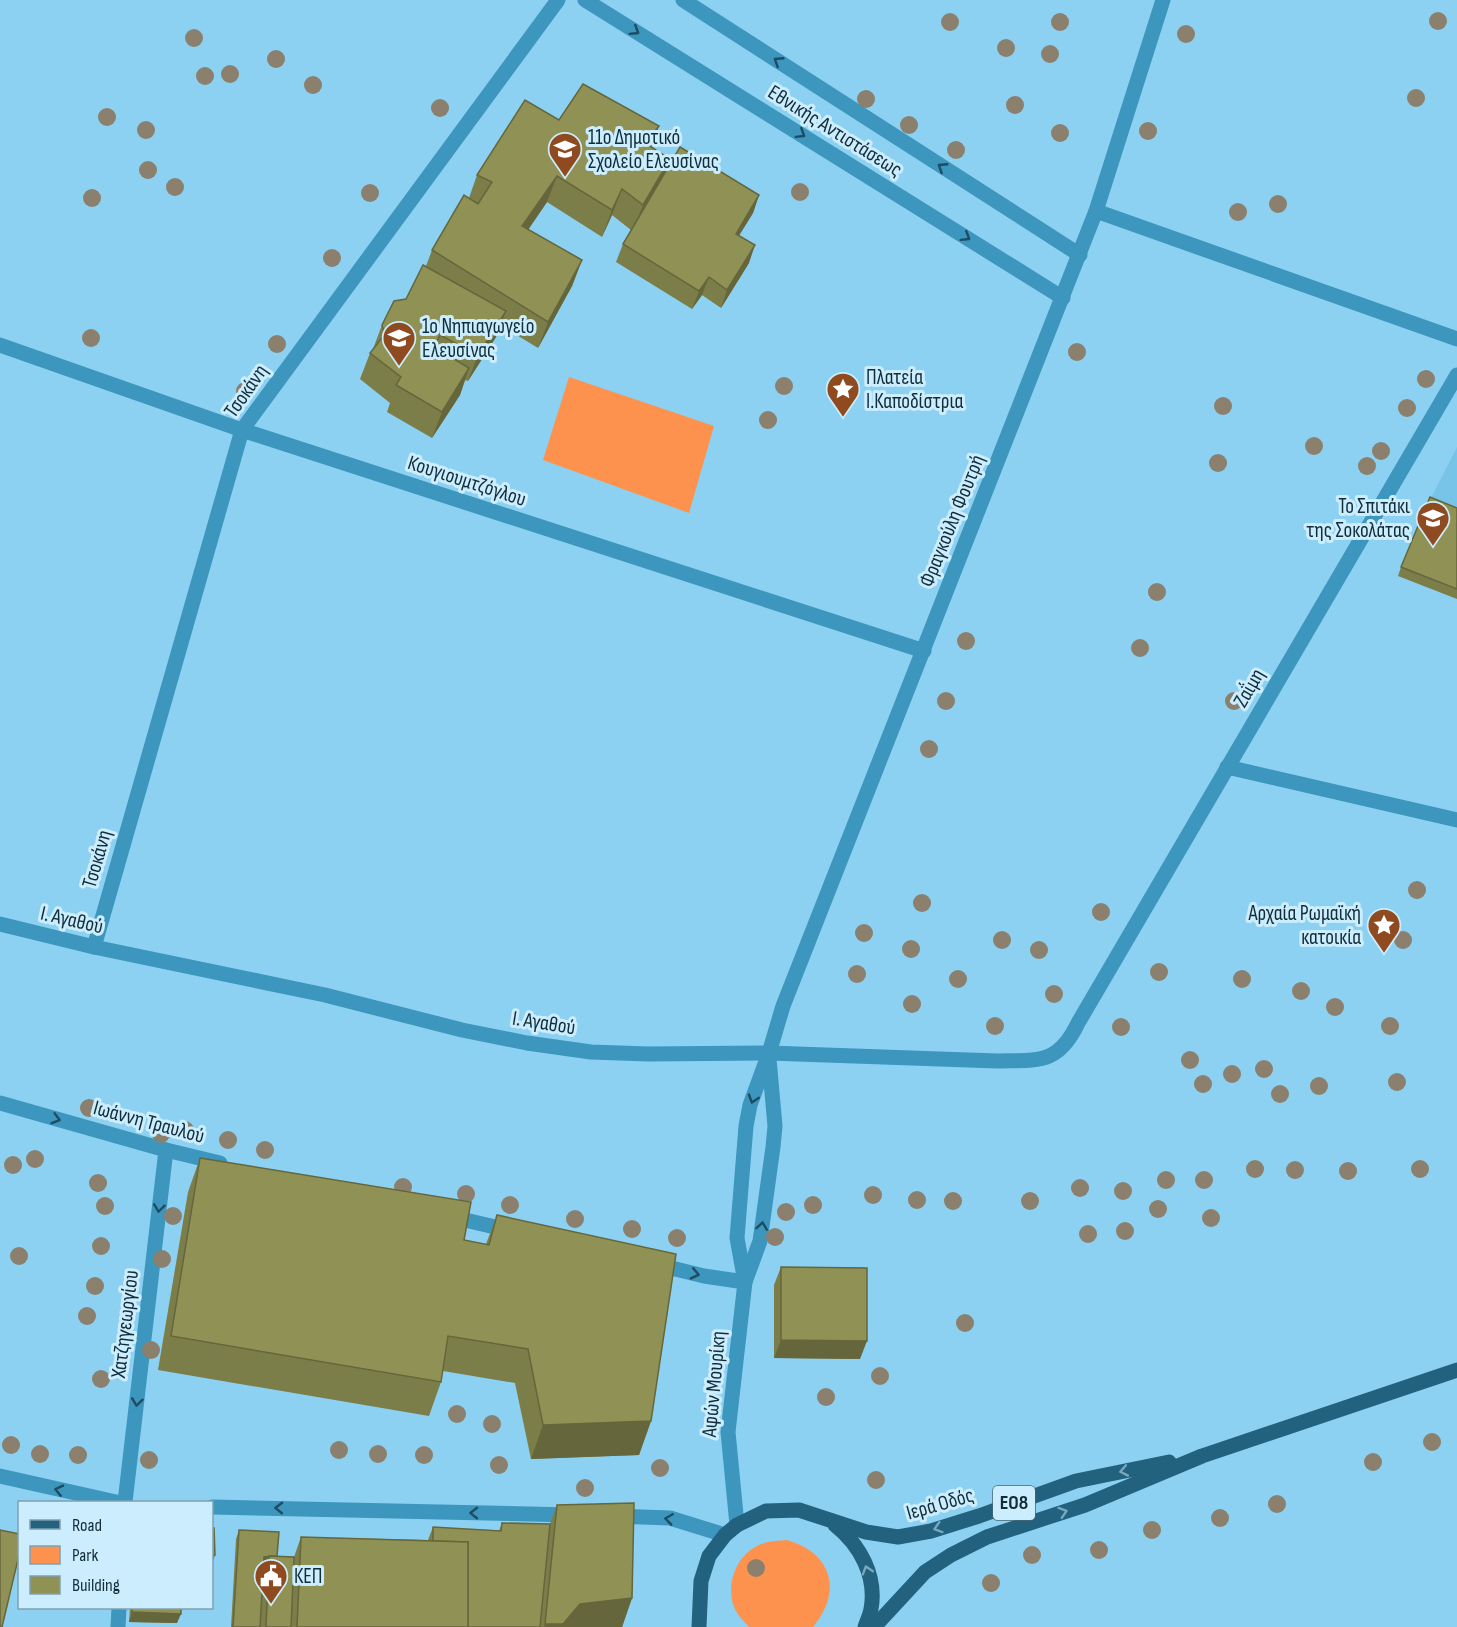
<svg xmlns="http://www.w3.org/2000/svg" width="1457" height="1627" font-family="'Sofia Sans Condensed',sans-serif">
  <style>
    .built { fill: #78c4e8 }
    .green { fill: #fd924f }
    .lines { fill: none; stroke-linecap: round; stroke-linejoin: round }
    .minor { stroke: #3c96be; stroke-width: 15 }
    .major { stroke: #22627e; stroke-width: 15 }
    .tree { fill: #8a806d }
    .wall { fill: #7c7e49 }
    .shaded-wall { fill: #65663c }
    .building { fill: #909255; stroke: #65663c; stroke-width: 1.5 }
    .oneway { stroke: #1e4c62 }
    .oneway2 { stroke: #77a8be }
    .labels { text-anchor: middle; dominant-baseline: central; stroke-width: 6; stroke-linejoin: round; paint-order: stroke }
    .shield { fill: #ccedfd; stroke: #496774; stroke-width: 1.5 }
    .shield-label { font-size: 20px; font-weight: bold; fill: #112d3a }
    .street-label { font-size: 21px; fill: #112d3a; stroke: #ccedfd }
    .poi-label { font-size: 21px; fill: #112d3a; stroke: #ccedfd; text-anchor: start }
  </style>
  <rect width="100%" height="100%" fill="#8dd1f2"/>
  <!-- built -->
  <path class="built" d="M1457 447V518L1427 506Z"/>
  <!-- green -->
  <g class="green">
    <path d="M569 377 714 426 689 513 543 460Z"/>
    <path d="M787 1540C832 1553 843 1591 813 1627H749C742 1620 736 1613 733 1604 727 1583 736 1558 755 1547 765 1541 776 1541 787 1540Z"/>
  </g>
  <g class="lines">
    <!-- minor -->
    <g class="minor">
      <path d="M585 0 1063 298"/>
      <path d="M683 0 1080 255"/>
      <path d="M1096 211 1457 339"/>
      <path d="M0 345 242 430 924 651"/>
      <path d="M1227 767 1457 820"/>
      <path d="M0 924 94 947 325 995 462 1030 527 1043 591 1052 648 1054 769 1053 997 1061C1038 1060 1058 1065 1078 1023L1457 375"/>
      <path d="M94 947 242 430 558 0"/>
      <path d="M0 1103 166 1150 220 1163"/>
      <path d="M448 1216 512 1231"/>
      <path d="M655 1264 704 1276 745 1282"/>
      <path d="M745 1282 737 1238 746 1126 750 1105 769 1053 783 1006 1096 211 1163 0"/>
      <path d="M0 1476 116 1502"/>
      <path d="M125 1502 166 1150"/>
      <path d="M212 1507 572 1515"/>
      <path d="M614 1516 670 1518 725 1535"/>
      <path d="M737 1525 728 1432 745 1282 760 1241 773 1147 775 1126 769 1059"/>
      <path d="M118 1627 119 1608"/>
    </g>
    <!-- major -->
    <g class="major">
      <path d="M835 1525C860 1545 877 1576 871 1609 870 1615 867 1621 865 1627"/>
      <path d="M699 1627 701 1581 709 1556 725 1535 737 1525 766 1511 799 1510 866 1532 898 1537 931 1531 979 1516 1076 1481 1169 1462"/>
      <path d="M874 1627 925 1572 951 1555 987 1537 1085 1505 1202 1456 1457 1370"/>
    </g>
  </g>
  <!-- trees -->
  <g class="tree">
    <circle cx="1438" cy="21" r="9"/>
    <circle cx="950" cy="22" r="9"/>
    <circle cx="1060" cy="22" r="9"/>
    <circle cx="1186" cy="34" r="9"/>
    <circle cx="194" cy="38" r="9"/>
    <circle cx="1006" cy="48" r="9"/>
    <circle cx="1050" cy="54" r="9"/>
    <circle cx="276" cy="59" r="9"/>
    <circle cx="230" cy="74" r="9"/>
    <circle cx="205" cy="76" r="9"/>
    <circle cx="313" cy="85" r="9"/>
    <circle cx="1416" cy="98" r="9"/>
    <circle cx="866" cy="99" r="9"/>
    <circle cx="1015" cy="105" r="9"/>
    <circle cx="440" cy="108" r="9"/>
    <circle cx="107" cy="117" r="9"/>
    <circle cx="909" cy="125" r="9"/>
    <circle cx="146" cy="130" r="9"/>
    <circle cx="1148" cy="131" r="9"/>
    <circle cx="1060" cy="133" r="9"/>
    <circle cx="956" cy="150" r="9"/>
    <circle cx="148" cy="170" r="9"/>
    <circle cx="175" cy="187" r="9"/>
    <circle cx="800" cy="192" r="9"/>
    <circle cx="370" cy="193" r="9"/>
    <circle cx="92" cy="198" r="9"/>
    <circle cx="1278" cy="204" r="9"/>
    <circle cx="1238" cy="212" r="9"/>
    <circle cx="332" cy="258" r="9"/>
    <circle cx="91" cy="338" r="9"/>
    <circle cx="277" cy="344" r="9"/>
    <circle cx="1077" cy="352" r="9"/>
    <circle cx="1426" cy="379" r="9"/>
    <circle cx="784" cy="386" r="9"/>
    <circle cx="245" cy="391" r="9"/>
    <circle cx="1223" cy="406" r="9"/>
    <circle cx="1407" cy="408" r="9"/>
    <circle cx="768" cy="420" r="9"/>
    <circle cx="1314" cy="446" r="9"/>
    <circle cx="1381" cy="451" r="9"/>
    <circle cx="1218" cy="463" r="9"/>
    <circle cx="1367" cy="466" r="9"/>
    <circle cx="1157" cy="592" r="9"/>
    <circle cx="966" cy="641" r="9"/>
    <circle cx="1140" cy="648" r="9"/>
    <circle cx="946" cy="701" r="9"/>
    <circle cx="1234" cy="701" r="9"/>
    <circle cx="929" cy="749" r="9"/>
    <circle cx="1417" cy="890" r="9"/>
    <circle cx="922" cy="903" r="9"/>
    <circle cx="1101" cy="912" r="9"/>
    <circle cx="864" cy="933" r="9"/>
    <circle cx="1002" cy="940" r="9"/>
    <circle cx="1403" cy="940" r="9"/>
    <circle cx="911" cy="949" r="9"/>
    <circle cx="1039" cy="950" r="9"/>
    <circle cx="1159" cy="972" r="9"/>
    <circle cx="857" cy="974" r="9"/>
    <circle cx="958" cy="979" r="9"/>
    <circle cx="1242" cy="979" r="9"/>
    <circle cx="1301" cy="991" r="9"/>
    <circle cx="1054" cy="994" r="9"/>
    <circle cx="912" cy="1004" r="9"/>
    <circle cx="1335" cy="1007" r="9"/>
    <circle cx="995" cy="1026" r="9"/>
    <circle cx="1390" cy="1026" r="9"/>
    <circle cx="1121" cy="1027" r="9"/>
    <circle cx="1190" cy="1060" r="9"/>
    <circle cx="1264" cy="1069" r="9"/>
    <circle cx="1232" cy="1074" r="9"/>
    <circle cx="1397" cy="1082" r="9"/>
    <circle cx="1203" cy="1084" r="9"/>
    <circle cx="1319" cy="1086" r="9"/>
    <circle cx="1280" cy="1094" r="9"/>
    <circle cx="89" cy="1108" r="9"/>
    <circle cx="185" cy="1130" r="9"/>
    <circle cx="161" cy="1134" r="9"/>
    <circle cx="228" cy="1140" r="9"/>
    <circle cx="265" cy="1150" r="9"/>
    <circle cx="35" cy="1159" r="9"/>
    <circle cx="13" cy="1165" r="9"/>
    <circle cx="1255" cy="1169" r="9"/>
    <circle cx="1420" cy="1169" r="9"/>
    <circle cx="1295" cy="1170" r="9"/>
    <circle cx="1348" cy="1171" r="9"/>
    <circle cx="1166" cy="1180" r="9"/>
    <circle cx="1204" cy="1180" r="9"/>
    <circle cx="98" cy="1183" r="9"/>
    <circle cx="403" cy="1187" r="9"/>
    <circle cx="1080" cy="1188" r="9"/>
    <circle cx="1123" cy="1191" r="9"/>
    <circle cx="466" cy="1194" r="9"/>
    <circle cx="873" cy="1195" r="9"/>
    <circle cx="917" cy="1200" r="9"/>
    <circle cx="953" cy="1201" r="9"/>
    <circle cx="1030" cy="1201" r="9"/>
    <circle cx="510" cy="1205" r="9"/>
    <circle cx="813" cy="1205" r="9"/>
    <circle cx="105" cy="1206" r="9"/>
    <circle cx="1158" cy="1209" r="9"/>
    <circle cx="786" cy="1212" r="9"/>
    <circle cx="173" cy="1216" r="9"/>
    <circle cx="1211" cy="1218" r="9"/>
    <circle cx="575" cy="1219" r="9"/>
    <circle cx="632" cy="1229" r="9"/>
    <circle cx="1125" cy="1231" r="9"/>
    <circle cx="1088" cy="1234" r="9"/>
    <circle cx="775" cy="1237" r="9"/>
    <circle cx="677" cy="1238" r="9"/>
    <circle cx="101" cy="1246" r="9"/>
    <circle cx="19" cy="1256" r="9"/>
    <circle cx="162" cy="1259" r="9"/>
    <circle cx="95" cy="1286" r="9"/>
    <circle cx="87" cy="1316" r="9"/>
    <circle cx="965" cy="1323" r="9"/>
    <circle cx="151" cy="1350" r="9"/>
    <circle cx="880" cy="1376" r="9"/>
    <circle cx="101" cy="1379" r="9"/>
    <circle cx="826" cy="1397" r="9"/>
    <circle cx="457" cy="1414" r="9"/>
    <circle cx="492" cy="1424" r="9"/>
    <circle cx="1432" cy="1442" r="9"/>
    <circle cx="11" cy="1445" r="9"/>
    <circle cx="339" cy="1450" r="9"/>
    <circle cx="40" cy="1454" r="9"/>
    <circle cx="378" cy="1454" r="9"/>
    <circle cx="78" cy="1455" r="9"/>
    <circle cx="424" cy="1455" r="9"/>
    <circle cx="149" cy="1460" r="9"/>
    <circle cx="1373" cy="1462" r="9"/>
    <circle cx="499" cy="1465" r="9"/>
    <circle cx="660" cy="1468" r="9"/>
    <circle cx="876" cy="1480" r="9"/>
    <circle cx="585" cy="1488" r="9"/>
    <circle cx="1277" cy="1504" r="9"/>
    <circle cx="1220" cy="1518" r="9"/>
    <circle cx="1152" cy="1530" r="9"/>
    <circle cx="1099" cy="1550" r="9"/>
    <circle cx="1032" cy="1555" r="9"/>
    <circle cx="756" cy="1568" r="9"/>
    <circle cx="991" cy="1583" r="9"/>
  </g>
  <!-- wall -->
  <g class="wall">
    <path d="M559 120 659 126 651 147 666 170 759 195 753 213 739 235 749 263 721 308 702 295 692 309 616 262 623 244 631 230 612 215 602 237 547 202 528 230 582 260 572 286 538 348 500 325 496 337 468 381 465 380 460 395 432 438 387 412 390 403 360 379 370 353 373 349 382 325 406 299 426 266 432 250 469 198 477 175Z"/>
    <path d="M1457 508V599L1398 576 1401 567Z"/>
    <path d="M200 1158 464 1240 486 1244 497 1215 651 1421 639 1455 531 1459 515 1383 443 1371 441 1382 429 1416 158 1370 188 1192Z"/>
    <path d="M781 1267 860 1359 774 1358V1285Z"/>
    <path d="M557 1505 632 1598 622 1627H231L236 1539 239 1530 277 1556 294 1557 301 1537 428 1540 433 1527 499 1531 502 1523 550 1524Z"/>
    <path d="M130 1608H181L177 1623 129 1622Z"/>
  </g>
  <!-- shaded-wall -->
  <g class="shaded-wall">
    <path d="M659 126 649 153 645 143Z"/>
    <path d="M670 159 660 186 633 231 643 205Z"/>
    <path d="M557 176 547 202 512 253 522 226Z"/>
    <path d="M622 189 612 215 602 237 612 210Z"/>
    <path d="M759 195 753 213 729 252 736 234Z"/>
    <path d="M755 245 749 263 721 308 727 290Z"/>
    <path d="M582 260 572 286 538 348 548 322Z"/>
    <path d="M709 277 702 295 692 309 699 291Z"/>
    <path d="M506 311 496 337 468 381 478 355Z"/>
    <path d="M469 368 460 395 432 438 442 412Z"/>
    <path d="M781 1340 867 1341 860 1359 774 1358Z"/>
    <path d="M651 1421 639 1455 531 1459 543 1425Z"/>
    <path d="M212 1555H215L212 1564Z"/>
    <path d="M264 1557H268L265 1567 260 1566Z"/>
    <path d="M632 1598 622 1627H544L545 1624 580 1604Z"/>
    <path d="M132 1612 181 1614 177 1623 129 1622Z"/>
  </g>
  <!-- building -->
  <g class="building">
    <path d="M583 84 659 126 645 143 670 159 643 205 622 189 612 210 557 176 522 226 582 260 548 322 432 250 464 195 478 204 492 182 477 175 525 100 559 120Z"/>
    <path d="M680 147 759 195 736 234 755 245 727 290 709 277 699 291 623 244Z"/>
    <path d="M423 265 506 311 478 355 440 335 434 347 469 368 442 412 396 385 401 377 370 353 385 334 382 325 394 301 406 299Z"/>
    <path d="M1430 497 1457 508V589L1401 567Z"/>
    <path d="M200 1158 471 1202 464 1240 489 1245 497 1215 676 1254 651 1421 543 1425 528 1349 448 1336 441 1382 171 1336Z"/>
    <path d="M781 1267 867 1268V1341L781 1340Z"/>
    <path d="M634 1503 632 1598 580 1604 563 1624H545L557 1505Z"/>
    <path d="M502 1523 550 1524 540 1627H468V1542L433 1541V1527L501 1531Z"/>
    <path d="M212 1528H214L215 1555H212Z"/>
    <path d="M0 1530 20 1534V1551L2 1627H0Z"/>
    <path d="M239 1530 279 1532 277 1556 264 1557 260 1627H233Z"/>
    <path d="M301 1537 468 1542V1627H297Z"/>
    <path d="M269 1556 294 1557 291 1627H266Z"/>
    <path d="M132 1608H181V1614L132 1612Z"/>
  </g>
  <!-- one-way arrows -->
  <defs><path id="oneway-chevron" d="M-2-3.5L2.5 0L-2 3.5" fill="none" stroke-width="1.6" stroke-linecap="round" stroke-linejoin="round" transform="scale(1.5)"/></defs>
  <g class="oneway">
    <use href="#oneway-chevron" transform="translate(635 31) rotate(32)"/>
    <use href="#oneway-chevron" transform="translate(778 61) rotate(-147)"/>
    <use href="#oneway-chevron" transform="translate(801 134) rotate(32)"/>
    <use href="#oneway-chevron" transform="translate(942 167) rotate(-147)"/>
    <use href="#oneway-chevron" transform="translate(966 237) rotate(32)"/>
    <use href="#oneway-chevron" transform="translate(753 1099) rotate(108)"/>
    <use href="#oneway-chevron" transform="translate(56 1119) rotate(16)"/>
    <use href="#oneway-chevron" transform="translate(159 1208) rotate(97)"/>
    <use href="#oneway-chevron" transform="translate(762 1226) rotate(-82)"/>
    <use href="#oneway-chevron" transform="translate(695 1274) rotate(13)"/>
    <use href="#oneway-chevron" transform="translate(137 1402) rotate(97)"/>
    <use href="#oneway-chevron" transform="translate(59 1490) rotate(-167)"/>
    <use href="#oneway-chevron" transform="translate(279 1508) rotate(-179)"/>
    <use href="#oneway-chevron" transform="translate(474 1513) rotate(-179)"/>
    <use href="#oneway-chevron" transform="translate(669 1519) rotate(-172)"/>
  </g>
  <g class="oneway2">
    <use href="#oneway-chevron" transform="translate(1124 1471) rotate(169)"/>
    <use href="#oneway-chevron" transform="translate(1063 1512) rotate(-18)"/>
    <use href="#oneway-chevron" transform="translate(938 1528) rotate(163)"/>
    <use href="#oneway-chevron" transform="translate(867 1570) rotate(-107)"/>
  </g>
  <!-- icons -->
  <defs>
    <g id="school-pin" transform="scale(1.725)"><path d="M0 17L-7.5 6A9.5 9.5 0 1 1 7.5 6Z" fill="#8f4b1f" stroke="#ccedfd"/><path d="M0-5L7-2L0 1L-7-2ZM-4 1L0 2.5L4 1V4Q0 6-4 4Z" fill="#fff"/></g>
    <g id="sight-pin" transform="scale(1.725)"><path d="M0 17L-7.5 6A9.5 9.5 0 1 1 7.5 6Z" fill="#8f4b1f" stroke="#ccedfd"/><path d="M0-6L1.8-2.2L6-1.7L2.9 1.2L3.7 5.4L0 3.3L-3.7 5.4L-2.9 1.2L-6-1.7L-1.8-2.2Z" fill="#fff"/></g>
    <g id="civic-pin" transform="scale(1.725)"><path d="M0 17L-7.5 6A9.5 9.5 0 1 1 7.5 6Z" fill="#8f4b1f" stroke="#ccedfd"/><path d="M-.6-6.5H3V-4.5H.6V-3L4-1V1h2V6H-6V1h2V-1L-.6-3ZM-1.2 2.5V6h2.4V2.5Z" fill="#fff"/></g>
  </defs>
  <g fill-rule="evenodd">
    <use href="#school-pin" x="565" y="149"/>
    <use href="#school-pin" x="399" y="338"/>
    <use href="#sight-pin" x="843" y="389"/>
    <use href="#school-pin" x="1433" y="518"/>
    <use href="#sight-pin" x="1384" y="925"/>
    <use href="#civic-pin" x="271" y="1576"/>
  </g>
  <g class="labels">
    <!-- shield labels -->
    <rect class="shield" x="993" y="1486" width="42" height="34" rx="4.5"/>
    <g class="shield-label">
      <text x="1014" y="1503">ΕΟ8</text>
    </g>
    <!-- street labels -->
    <g class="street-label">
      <text transform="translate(835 131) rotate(32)">Εθνικής Αντιστάσεως</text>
      <text transform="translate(246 391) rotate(-55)">Τσοκάνη</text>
      <text transform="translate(467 481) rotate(18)">Κουγιουμτζόγλου</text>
      <text transform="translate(952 521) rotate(-68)">Φραγκούλη Φουτρή</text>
      <text transform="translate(1249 688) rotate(-60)">Ζαΐμη</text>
      <text transform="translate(97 859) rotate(-74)">Τσοκάνη</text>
      <text transform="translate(72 920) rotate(13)">Ι. Αγαθού</text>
      <text transform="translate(544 1023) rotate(9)">Ι. Αγαθού</text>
      <text transform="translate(149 1122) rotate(15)">Ιωάννη Τραυλού</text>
      <text transform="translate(125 1324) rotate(-83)">Χατζηγεωργίου</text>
      <text transform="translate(714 1384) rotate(-85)">Αφών Μουρίκη</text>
      <text transform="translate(940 1504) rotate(-16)">Ιερά Οδός</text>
    </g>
    <!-- poi labels -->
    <g class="poi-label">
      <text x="588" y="137">11ο Δημοτικό<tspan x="588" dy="24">Σχολείο Ελευσίνας</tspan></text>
      <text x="422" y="326">1ο Νηπιαγωγείο<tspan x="422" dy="24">Ελευσίνας</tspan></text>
      <text x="866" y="377">Πλατεία<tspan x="866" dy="24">Ι.Καποδίστρια</tspan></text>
      <text x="1410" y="506" text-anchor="end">Το Σπιτάκι<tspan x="1410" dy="24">της Σοκολάτας</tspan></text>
      <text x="1361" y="913" text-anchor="end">Αρχαία Ρωμαϊκή<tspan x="1361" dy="24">κατοικία</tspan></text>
      <text x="294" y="1576">ΚΕΠ</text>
    </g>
  </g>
  <!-- legend -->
  <rect x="18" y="1501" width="195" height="108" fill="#ccedfd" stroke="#81a0af" stroke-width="1.5"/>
  <rect x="30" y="1520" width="30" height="9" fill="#22627e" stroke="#81a0af" stroke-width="1.5"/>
  <text x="72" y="1531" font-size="18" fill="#112d3a">Road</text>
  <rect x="30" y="1546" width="30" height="18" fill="#fd924f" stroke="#81a0af" stroke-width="1.5"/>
  <text x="72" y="1561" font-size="18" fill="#112d3a">Park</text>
  <rect x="30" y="1576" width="30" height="18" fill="#909255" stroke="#81a0af" stroke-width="1.5"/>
  <text x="72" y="1591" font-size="18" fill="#112d3a">Building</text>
</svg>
